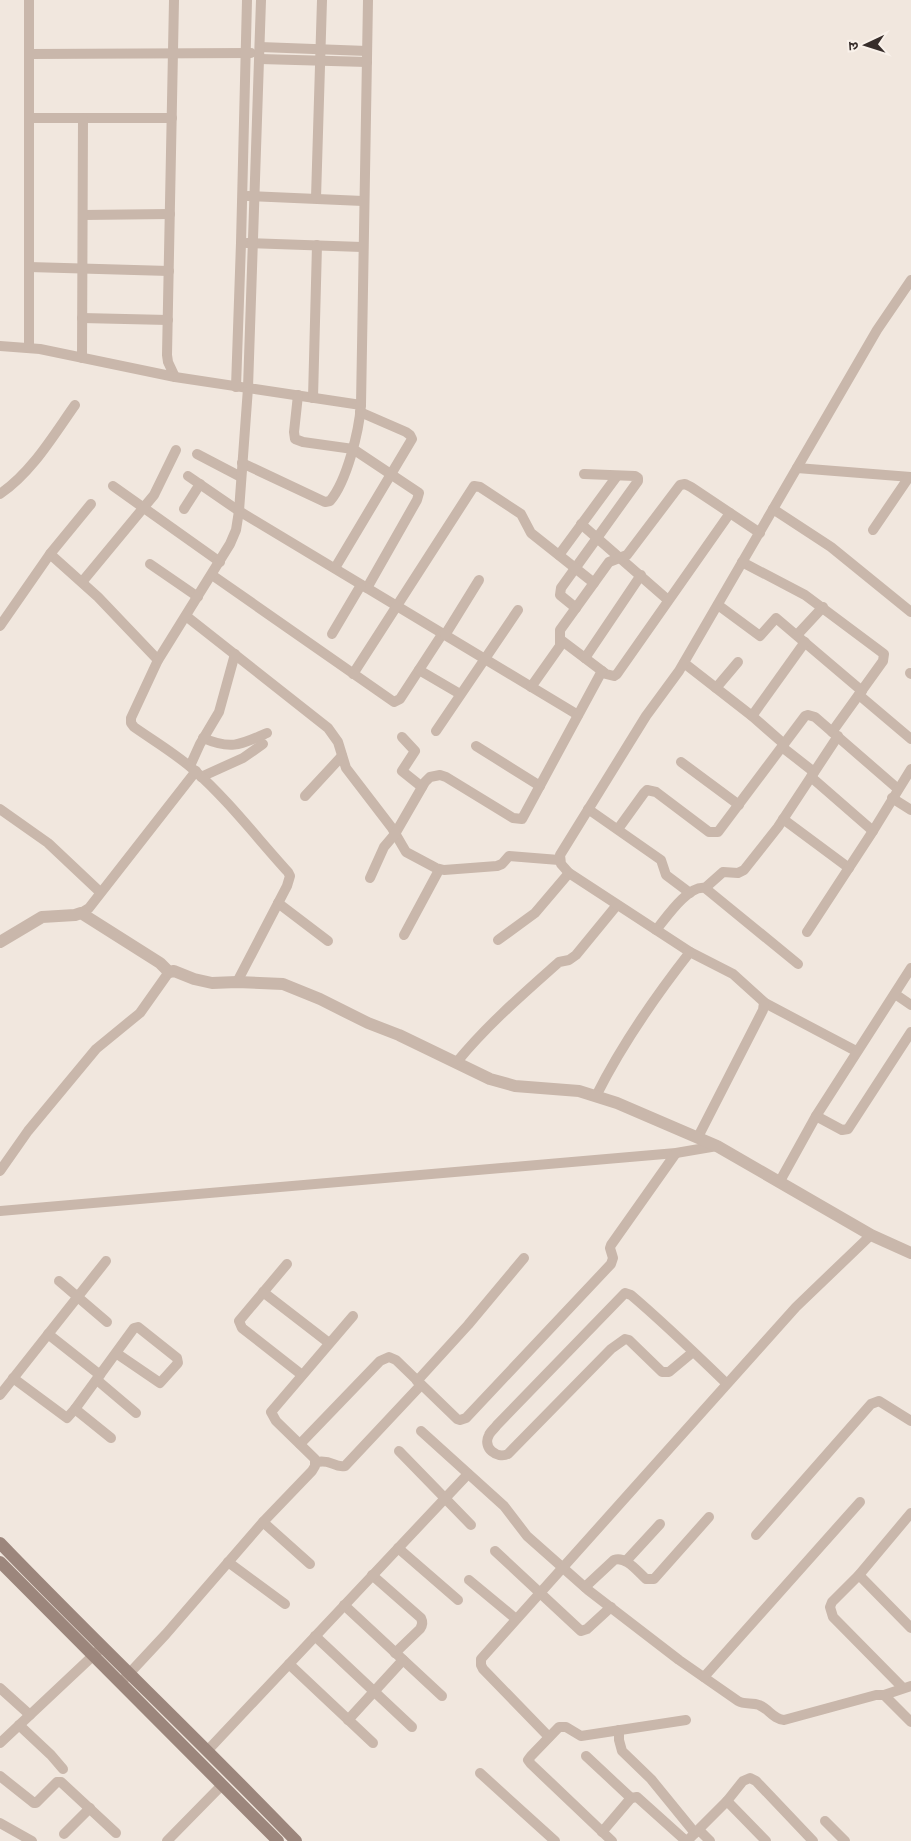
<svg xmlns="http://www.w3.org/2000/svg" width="911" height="1841" font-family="Karla,'Noto Sans Devanagari',sans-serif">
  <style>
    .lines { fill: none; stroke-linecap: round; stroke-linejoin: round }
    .minor { stroke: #c9b7ab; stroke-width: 10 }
    .tertiary { stroke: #c9b7ab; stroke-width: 12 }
    .secondary { stroke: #9c867c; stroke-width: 12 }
  </style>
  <rect width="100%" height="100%" fill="#f1e7de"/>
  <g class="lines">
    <!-- minor -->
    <g class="minor">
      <path d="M174 0 167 355 168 362 175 377"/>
      <path d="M260 47 367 51"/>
      <path d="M30 54 251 53"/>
      <path d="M260 59 367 62"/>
      <path d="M30 118H172"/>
      <path d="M248 196 363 201"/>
      <path d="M316 198 322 0"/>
      <path d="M83 215 170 214"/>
      <path d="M247 243 362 247"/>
      <path d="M29 267 169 271"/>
      <path d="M82 318 168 320"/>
      <path d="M0 346 40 349 175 377 361 405"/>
      <path d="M29 347V0"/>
      <path d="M82 358 83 118"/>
      <path d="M236 387 241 243 247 0"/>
      <path d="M298 395 294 432 295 439 303 442 353 449 419 493 417 500 367 588"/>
      <path d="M313 398 317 245"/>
      <path d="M197 454 241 477"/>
      <path d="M242 463 325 502 330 501C347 481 359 431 361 405L368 0"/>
      <path d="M797 468 911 477"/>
      <path d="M188 476 239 511 578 715"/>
      <path d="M113 486 220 562"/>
      <path d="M0 494C32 472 53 436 75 405"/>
      <path d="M184 509 200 484"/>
      <path d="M773 509 831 547 911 612"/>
      <path d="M581 524 668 600"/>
      <path d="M873 530 909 477"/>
      <path d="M50 554 98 597 158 660"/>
      <path d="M559 555 617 476"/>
      <path d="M742 562 805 595 884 654 883 661 832 732"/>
      <path d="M150 564 198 597"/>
      <path d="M335 568 412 439 410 435 406 432 360 412"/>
      <path d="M212 575 394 702 400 699 443 633"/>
      <path d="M82 582 154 495 176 450"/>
      <path d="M718 605 760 636 776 618 862 691"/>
      <path d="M576 608 560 595 561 588 638 481V478L635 476 584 474"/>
      <path d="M186 616 328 728 338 742 346 768 392 828 406 852 436 868 444 870 497 866 502 864 509 856 559 860"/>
      <path d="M0 626 50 554 91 504"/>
      <path d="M332 634 361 585"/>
      <path d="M445 635 479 580"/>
      <path d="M797 635 823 607"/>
      <path d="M561 640 606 674 614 676 617 674 730 513"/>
      <path d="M585 658 641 575"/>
      <path d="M684 663 752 716 784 744"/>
      <path d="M419 670 460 694"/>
      <path d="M910 673 911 674"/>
      <path d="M353 674 474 486 480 487 521 514 531 533 594 583"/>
      <path d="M531 687 560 646V630L609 562 627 555 680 485 685 484 691 487 760 533"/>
      <path d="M716 688 738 662"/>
      <path d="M859 695 911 739"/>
      <path d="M752 716 805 642"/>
      <path d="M436 731 518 610"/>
      <path d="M402 737 415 751 402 771 422 787"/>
      <path d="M203 738C231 750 240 745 267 733"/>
      <path d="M476 746 540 786"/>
      <path d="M782 747 814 772"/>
      <path d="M681 762 739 805"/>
      <path d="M190 766 200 744 219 712 235 654"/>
      <path d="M201 777 243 758 263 744"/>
      <path d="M811 777 873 831"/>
      <path d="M305 796 342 756"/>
      <path d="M892 798 911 810"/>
      <path d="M0 809 48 843 100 892"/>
      <path d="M588 809 661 860 666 875 690 893"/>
      <path d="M783 819 849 868"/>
      <path d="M618 829 644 793 647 790 656 792 709 832H718L805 716 808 715 815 717 898 789"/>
      <path d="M370 878 384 847 395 834 425 782 430 777 440 775 446 777 513 818 522 819 602 671"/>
      <path d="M705 888 723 872 738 873 744 870 778 827 838 736"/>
      <path d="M278 903 328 941"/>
      <path d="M81 913 89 908 196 771"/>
      <path d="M656 930C666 918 688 885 705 888L798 964"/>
      <path d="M807 932 873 831 911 769"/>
      <path d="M404 935 439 870"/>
      <path d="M498 940 535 913 569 873"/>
      <path d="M237 982 287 886 290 876 288 872C257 838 228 800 194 770 176 754 154 741 134 727L131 723V718L158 660 230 544 236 530 239 511 248 388 261 0"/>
      <path d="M895 994 911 1005"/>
      <path d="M765 1003 856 1051"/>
      <path d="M456 1063C487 1025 523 994 559 962L569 960 576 955 617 905"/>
      <path d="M596 1096C622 1044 654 998 690 952"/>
      <path d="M816 1116 842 1130 848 1129 911 1032"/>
      <path d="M698 1137 763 1010 764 1002 733 974 690 952 569 873 561 864 560 855 646 716 679 671 877 330 911 280"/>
      <path d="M0 1171 28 1131 96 1049 140 1013 169 972"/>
      <path d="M780 1181 816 1116 911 968"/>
      <path d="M0 1211 676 1153 717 1146"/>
      <path d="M287 1264 239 1321 242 1328 302 1375"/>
      <path d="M59 1281 107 1322"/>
      <path d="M263 1292 329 1343"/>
      <path d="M48 1334 100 1375"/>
      <path d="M693 1352 669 1372H662L629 1340 625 1339 611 1349 508 1454C497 1459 482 1448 489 1435 490 1432 495 1428 497 1425L625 1293 631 1295C664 1323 695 1353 726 1383"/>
      <path d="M13 1378 67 1418 75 1409 134 1328 138 1327 177 1358 178 1363 160 1383 116 1353"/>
      <path d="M97 1380 136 1413"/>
      <path d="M417 1381 468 1325 524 1258"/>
      <path d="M0 1395 106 1261"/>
      <path d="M75 1409 111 1438"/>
      <path d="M421 1431 504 1506 527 1536 588 1590 679 1660 738 1701C745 1705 752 1702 759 1705 769 1709 773 1719 784 1720L876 1695H884L911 1722"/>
      <path d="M300 1444 380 1361 389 1357 396 1360 457 1419 460 1420 466 1418 611 1264 613 1258 610 1248 611 1245 676 1153"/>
      <path d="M399 1451 471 1525"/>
      <path d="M316 1462C333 1459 333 1468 345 1466L421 1385"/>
      <path d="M263 1522 310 1564"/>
      <path d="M756 1535 871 1404 879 1401 911 1421"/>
      <path d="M398 1548 458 1600"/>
      <path d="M495 1551 581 1631 587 1629 611 1607"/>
      <path d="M626 1561 660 1524"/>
      <path d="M228 1562 285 1604"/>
      <path d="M372 1575 421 1618C423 1622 423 1625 420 1629L395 1653"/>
      <path d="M859 1575 911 1628"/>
      <path d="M469 1580 516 1619"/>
      <path d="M585 1587 614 1560C626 1556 637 1571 646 1579H654L709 1517"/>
      <path d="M344 1605 442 1696"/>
      <path d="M315 1636 412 1727"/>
      <path d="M289 1664 373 1743"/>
      <path d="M704 1677 860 1502"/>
      <path d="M125 1678 166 1634 263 1522 312 1471 315 1466V1459L276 1421 271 1412 353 1316"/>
      <path d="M0 1688 30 1715"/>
      <path d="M903 1688 833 1617 830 1607 832 1602 859 1575 911 1513"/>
      <path d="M884 1695 911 1686"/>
      <path d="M348 1720 403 1660"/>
      <path d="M19 1725 51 1755 63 1769"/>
      <path d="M619 1730V1740L622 1751 651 1779 695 1833"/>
      <path d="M549 1737 483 1669 481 1665V1659L796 1307 871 1235"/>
      <path d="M0 1743 98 1651"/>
      <path d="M208 1750 468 1474"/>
      <path d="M586 1756 631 1798"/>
      <path d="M480 1773 555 1841"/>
      <path d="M0 1776 34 1803H36L57 1782H61L116 1833"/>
      <path d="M727 1801 766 1841"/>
      <path d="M825 1821 845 1841"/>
      <path d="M0 1823 32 1841"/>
      <path d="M699 1830 710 1841"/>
      <path d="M602 1832 631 1798 637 1797 686 1841"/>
      <path d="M64 1834 90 1808"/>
      <path d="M167 1841 222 1785"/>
      <path d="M612 1841 531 1764 528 1760 531 1756 559 1727H566L581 1736 686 1720"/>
      <path d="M687 1841 727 1801 743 1781 750 1778 756 1781 813 1841"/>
    </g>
    <!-- tertiary -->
    <path class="tertiary" d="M0 942 42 917 75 915 81 913 160 963 169 972 174 971 194 979 212 983 237 982 283 984 320 999 368 1023 399 1035 490 1079 515 1086 579 1091 617 1103 717 1146 871 1235 911 1253"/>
    <!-- secondary -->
    <g class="secondary">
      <path d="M0 1543C97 1644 199 1740 296 1841"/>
      <path d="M0 1562 278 1841"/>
    </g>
  </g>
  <!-- north arrow -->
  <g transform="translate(866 45) rotate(266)" stroke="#f9f1ea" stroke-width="4" paint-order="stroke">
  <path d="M0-4L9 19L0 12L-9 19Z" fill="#372d2a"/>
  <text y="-8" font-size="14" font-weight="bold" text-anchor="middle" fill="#372d2a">उ</text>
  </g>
</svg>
